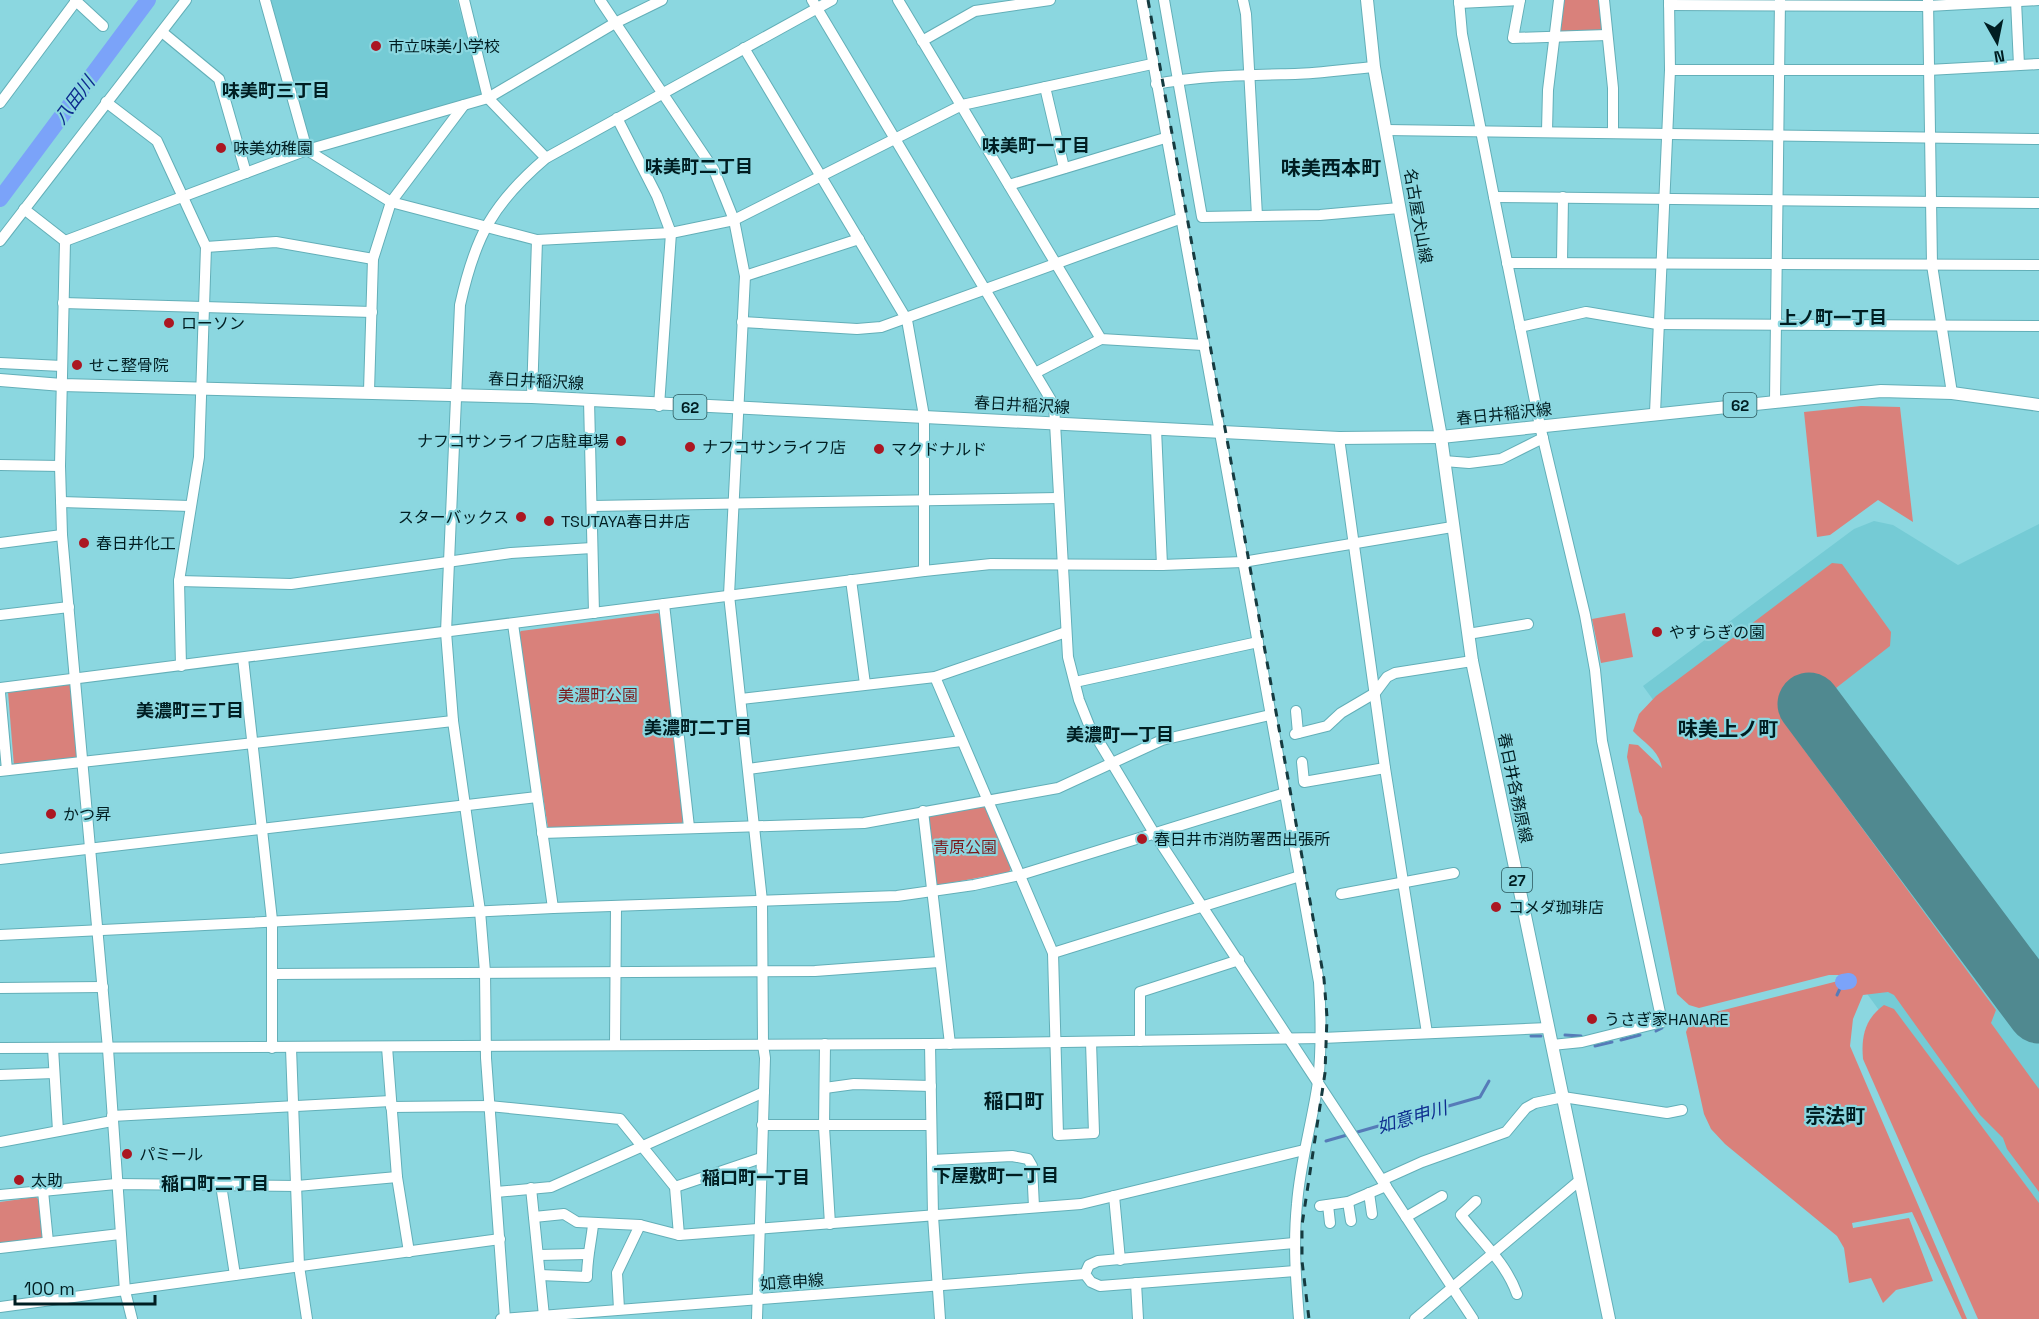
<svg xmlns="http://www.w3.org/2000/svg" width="2039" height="1319" font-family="'Space Grotesk','Noto Sans JP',sans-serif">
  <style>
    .built { fill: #75cbd5 }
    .green { fill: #d9817b }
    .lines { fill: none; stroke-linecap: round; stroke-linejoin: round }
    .stream { stroke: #567bb8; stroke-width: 3 }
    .river { stroke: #7ba3f9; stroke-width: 16 }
    .runway { stroke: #508990; stroke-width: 63 }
    .minor-casing { stroke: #63afb8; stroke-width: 12 }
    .major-casing { stroke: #63afb8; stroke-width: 14 }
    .minor { stroke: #fff; stroke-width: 10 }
    .major { stroke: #fff; stroke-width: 12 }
    .rail { stroke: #163b40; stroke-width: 3; stroke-dasharray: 8 8; stroke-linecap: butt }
    .poi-dot { fill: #ab1722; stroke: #8bd7e0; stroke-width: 2 }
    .labels { text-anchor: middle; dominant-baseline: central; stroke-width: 4.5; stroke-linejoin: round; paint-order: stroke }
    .shield { fill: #8bd7e0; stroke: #2a565b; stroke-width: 1.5 }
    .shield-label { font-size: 15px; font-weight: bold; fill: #001e22 }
    .poi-label { font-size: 16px; fill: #001e22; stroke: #8bd7e0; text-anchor: start }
    .street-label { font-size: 16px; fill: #001e22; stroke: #8bd7e0 }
    .park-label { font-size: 16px; fill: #7b1b1d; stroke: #8bd7e0 }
    .neighbourhood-label { font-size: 18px; font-weight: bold; fill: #001e22; stroke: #8bd7e0 }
    .water-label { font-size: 18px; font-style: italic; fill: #0d2c8e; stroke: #8bd7e0 }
    .quarter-label { font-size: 20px; font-weight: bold; fill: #001e22; stroke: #8bd7e0 }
  </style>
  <rect width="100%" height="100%" fill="#8bd7e0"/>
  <!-- built -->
  <g class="built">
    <path d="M271 0H457L482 92 480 96 312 144 309 141Z"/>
    <path d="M1874 521 1893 525 1958 565 2039 524V1230L1643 686 1854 529Z"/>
  </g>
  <!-- green -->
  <g class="green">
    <path d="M1562 0H1602L1604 31 1562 34 1559 31Z"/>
    <path d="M1861 406 1900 407 1913 522 1878 500 1830 535 1817 537 1804 412Z"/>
    <path d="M1832 563 1842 564 1891 632 1890 646 1836 688 1833 686 1783 721 1996 1010 1991 1023 2039 1089V1192L2007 1149 2003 1138 1980 1115 1894 995 1888 992 1863 995 1853 1019 1850 1046 1967 1319H1962L1912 1212 1852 1223 1853 1228 1909 1218 1933 1281 1896 1290 1883 1303 1871 1278 1849 1283 1844 1248 1837 1236 1725 1144 1711 1129 1704 1114 1686 1032 1692 1018 1842 980V975H1829L1699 1008 1689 1005 1677 994 1642 817 1639 812 1627 757 1629 744 1638 745 1662 768C1659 750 1644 743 1633 731L1639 714 1656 696Z"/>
    <path d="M658 613 661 616 684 820 681 824 548 828 518 634 521 631Z"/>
    <path d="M1625 613 1633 657 1601 663 1592 619Z"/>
    <path d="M74 684 80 759 14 766 8 692Z"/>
    <path d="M981 805 985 807 1011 868 1009 872 939 885 935 883 928 818 931 815Z"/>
    <path d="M1884 1005 1894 1009 2039 1203V1319H1978L1863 1059C1861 1036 1865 1019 1884 1005Z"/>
    <path d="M36 1197 39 1200 43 1236 41 1239 0 1244V1202Z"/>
  </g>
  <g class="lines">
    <!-- stream -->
    <g class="stream">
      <path d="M1837 995 1843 982"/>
      <path d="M1656 1031 1662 1028"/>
      <path d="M1565 1035 1581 1036"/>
      <path d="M1531 1036H1541"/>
      <path d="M1621 1040 1640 1035"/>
      <path d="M1595 1046 1612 1042"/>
      <path d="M1326 1141 1480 1097 1489 1081"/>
    </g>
    <!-- river -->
    <g class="river">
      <path d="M0 199 148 0"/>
      <path d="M1843 982 1849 981"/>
    </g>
    <!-- runway -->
    <path class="runway" d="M1809 704 2039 1012"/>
    <!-- minor casing -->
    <g class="minor-casing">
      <g id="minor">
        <path d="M75 0 103 26"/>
        <path d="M265 0 307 150 391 202 537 240 671 233 734 220 962 105 1152 64"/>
        <path d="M464 0 488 98 546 158"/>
        <path d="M600 0 714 170 734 220 745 276 729 595 762 901 763 1045 765 1058 757 1319"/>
        <path d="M812 0 1054 405 1068 657 1079 700 1089 725 1154 833 1473 1319"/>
        <path d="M898 0 1101 339 1203 345"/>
        <path d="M1142 0 1319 982C1321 1016 1322 1048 1318 1082 1312 1123 1300 1163 1297 1204 1293 1243 1296 1281 1299 1319"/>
        <path d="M1164 0 1202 217 1320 215 1399 208"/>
        <path d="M1243 0 1246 14 1257 216"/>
        <path d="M1459 0 1462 34 1494 197 1540 426 1585 615 1595 670 1602 741 1662 1022 1582 1042 1552 1045"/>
        <path d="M1520 0 1513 38 1607 35"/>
        <path d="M1604 0 1613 88V132"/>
        <path d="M1928 0 1932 265 1952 393"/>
        <path d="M2016 1 2019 65"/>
        <path d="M1459 3 1520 0"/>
        <path d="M1669 5 1928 6 2039 0"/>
        <path d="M162 32 219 79 246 173"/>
        <path d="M922 41 975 11 1050 0"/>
        <path d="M744 48 907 320 924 416V571"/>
        <path d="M1670 70H1928L2039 64"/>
        <path d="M1156 84C1202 75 1249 75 1295 74 1322 73 1348 69 1374 67"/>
        <path d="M1045 87 1064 168"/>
        <path d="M106 102 157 141 206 247 199 457 179 581 181 666"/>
        <path d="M0 103 76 1"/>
        <path d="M617 118 657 196 671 233 659 406"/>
        <path d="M1386 130 2039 139"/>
        <path d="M1547 131 1548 90 1559 0"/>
        <path d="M1009 185 1165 138"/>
        <path d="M1494 197 2039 203"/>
        <path d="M24 209 65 241"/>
        <path d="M0 241 186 0"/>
        <path d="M65 241 60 466 62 535 108 1049 125 1291 132 1319"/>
        <path d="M65 241 307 150 488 98 615 23 662 0"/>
        <path d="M206 247 276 242 373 259"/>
        <path d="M1562 262 1563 197"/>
        <path d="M1507 263 2039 265"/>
        <path d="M745 276 859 239"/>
        <path d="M63 303 372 312"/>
        <path d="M742 322 857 329 881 327 1179 219"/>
        <path d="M1520 327 1586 312 1657 324 2039 326"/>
        <path d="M0 363 62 366"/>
        <path d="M1037 372 1101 339"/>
        <path d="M369 391 373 259 391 202 464 105"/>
        <path d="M532 397 537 240"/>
        <path d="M589 400 594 613"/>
        <path d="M1775 401 1780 0"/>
        <path d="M1655 413 1670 70 1669 0"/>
        <path d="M1156 429 1162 565"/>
        <path d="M1339 438 1385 768 1427 1033"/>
        <path d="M1444 461 1469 463 1501 459 1543 438"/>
        <path d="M0 465 60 466"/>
        <path d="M61 502 190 506"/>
        <path d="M592 506 1058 498"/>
        <path d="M0 543 62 535"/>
        <path d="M851 580 865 684"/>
        <path d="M179 581 291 584 511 553 592 548"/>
        <path d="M664 604 689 827"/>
        <path d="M0 615 69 607"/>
        <path d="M513 624 553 908"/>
        <path d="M1468 634 1528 624"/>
        <path d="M243 658 272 920V1048"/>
        <path d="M935 677 1053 953 1058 1135 1094 1133 1091 1042"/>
        <path d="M1075 682 1258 642"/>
        <path d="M0 688 924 571 991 564 1162 565 1243 562 1452 527"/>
        <path d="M0 693 7 770"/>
        <path d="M741 699 935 677 1066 632"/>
        <path d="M1296 711 1298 733"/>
        <path d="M1295 734 1327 726 1341 713 1375 693 1387 677 1395 673 1472 661"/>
        <path d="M1302 762 1304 782 1385 768"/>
        <path d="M748 769 961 741"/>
        <path d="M0 771 453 721"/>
        <path d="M923 811 950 1044"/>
        <path d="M542 833 864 823 1058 788 1162 740 1270 715"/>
        <path d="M0 859 537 797"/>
        <path d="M1341 894 1454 873"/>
        <path d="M0 935 553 908 897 896 974 885 1020 875 1285 793"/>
        <path d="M1053 953 1300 876"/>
        <path d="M272 974 815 971 939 962"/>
        <path d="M0 988 103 987"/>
        <path d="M1140 1041V992L1239 960"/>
        <path d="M825 1044 824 1127 830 1224"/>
        <path d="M930 1044 933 1216 940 1319"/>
        <path d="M615 1045 616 906"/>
        <path d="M387 1047 397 1177 409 1252"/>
        <path d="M0 1048 930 1044 1322 1038 1548 1028"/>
        <path d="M53 1048 58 1131"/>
        <path d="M291 1048 299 1266 307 1319"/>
        <path d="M0 1075 54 1073"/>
        <path d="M825 1088 854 1084 931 1086"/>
        <path d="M391 1107 489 1106 620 1119 675 1187 679 1235"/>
        <path d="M112 1116 391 1101"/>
        <path d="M762 1125H931"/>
        <path d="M0 1142 112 1121"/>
        <path d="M932 1160 1012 1156 1028 1159 1032 1166 1034 1207"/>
        <path d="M1382 1180 1422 1162 1506 1132 1526 1108 1535 1103 1563 1097 1667 1113 1682 1110"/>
        <path d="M221 1185 235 1275"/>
        <path d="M675 1187 761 1158"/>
        <path d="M531 1188 544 1316"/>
        <path d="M43 1191 48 1242"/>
        <path d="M496 1192 551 1187 764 1092"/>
        <path d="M1369 1193 1372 1214"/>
        <path d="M0 1195 116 1184 297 1186 397 1177"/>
        <path d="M1114 1196 1120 1260"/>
        <path d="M1476 1201 1461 1215C1481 1241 1506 1263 1517 1294"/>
        <path d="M1348 1202 1351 1221"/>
        <path d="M1328 1205 1330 1223"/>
        <path d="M1320 1206 1348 1202 1386 1186"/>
        <path d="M534 1217 564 1214 577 1222 640 1225 679 1235 1081 1204 1304 1150"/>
        <path d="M1406 1217 1442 1196"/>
        <path d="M1294 1243 1098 1261 1089 1265 1085 1274 1091 1282 1100 1286 1295 1271"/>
        <path d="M0 1248 120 1234"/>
        <path d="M538 1255 587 1254"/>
        <path d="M540 1275 587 1277C587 1258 591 1243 593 1225"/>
        <path d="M1136 1283 1138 1319"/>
        <path d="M0 1307 500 1239"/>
        <path d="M619 1309 617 1273 640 1225"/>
        <path d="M501 1319 1085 1274"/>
        <path d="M505 1319 486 1058 485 972 480 911 453 721 446 632 460 305C475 237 492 204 546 158L832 0"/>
        <path d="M1415 1319 1580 1180"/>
      </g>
    </g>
    <!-- major casing -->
    <g class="major-casing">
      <g id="major">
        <path d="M1367 0 1374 67 1441 437 1472 661 1609 1319"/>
        <path d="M0 380 62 385 532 397 1339 438 1441 437 1881 391 1952 393 2039 405"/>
      </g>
    </g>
    <!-- minor -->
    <use href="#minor" class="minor"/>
    <!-- major -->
    <use href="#major" class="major"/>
    <!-- rail -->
    <path class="rail" d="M1148 0 1324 979 1327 1017 1325 1073 1302 1225V1261L1309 1319"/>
  </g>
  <!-- markers -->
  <g class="poi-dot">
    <circle cx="376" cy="46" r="6"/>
    <circle cx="221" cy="148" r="6"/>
    <circle cx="169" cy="323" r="6"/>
    <circle cx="77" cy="365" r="6"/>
    <circle cx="621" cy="441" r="6"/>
    <circle cx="690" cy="447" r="6"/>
    <circle cx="879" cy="449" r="6"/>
    <circle cx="521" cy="517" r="6"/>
    <circle cx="549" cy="521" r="6"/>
    <circle cx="84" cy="543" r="6"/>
    <circle cx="1657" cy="632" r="6"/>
    <circle cx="51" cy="814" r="6"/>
    <circle cx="1142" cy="839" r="6"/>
    <circle cx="1496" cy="907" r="6"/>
    <circle cx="1592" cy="1019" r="6"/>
    <circle cx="127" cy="1154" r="6"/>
    <circle cx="19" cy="1180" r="6"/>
  </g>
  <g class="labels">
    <!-- shield labels -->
    <g class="shield">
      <rect x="1723.5" y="393" width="33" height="24" rx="4.5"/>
      <rect x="673.5" y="395" width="33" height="24" rx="4.5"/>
      <rect x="1502" y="868" width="30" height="24" rx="4.5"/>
    </g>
    <g class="shield-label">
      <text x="1740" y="405">62</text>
      <text x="690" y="407">62</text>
      <text x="1517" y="880">27</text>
    </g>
    <!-- poi labels -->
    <g class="poi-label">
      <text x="388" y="46">市立味美小学校</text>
      <text x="233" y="148">味美幼稚園</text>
      <text x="181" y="323">ローソン</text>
      <text x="89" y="365">せこ整骨院</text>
      <text x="609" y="441" text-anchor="end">ナフコサンライフ店駐車場</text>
      <text x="702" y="447">ナフコサンライフ店</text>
      <text x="891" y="449">マクドナルド</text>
      <text x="509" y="517" text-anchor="end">スターバックス</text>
      <text x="561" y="521">TSUTAYA春日井店</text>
      <text x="96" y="543">春日井化工</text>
      <text x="1669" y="632">やすらぎの園</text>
      <text x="63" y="814">かつ昇</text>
      <text x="1154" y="839">春日井市消防署西出張所</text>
      <text x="1508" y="907">コメダ珈琲店</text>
      <text x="1604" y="1019">うさぎ家HANARE</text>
      <text x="139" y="1154">パミール</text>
      <text x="31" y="1180">太助</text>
    </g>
    <!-- street labels -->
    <g class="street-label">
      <text transform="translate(1418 216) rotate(80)">名古屋犬山線</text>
      <text transform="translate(536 381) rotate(3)">春日井稲沢線</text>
      <text transform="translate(1022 405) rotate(3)">春日井稲沢線</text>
      <text transform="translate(1504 414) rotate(-6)">春日井稲沢線</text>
      <text transform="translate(1515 788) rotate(78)">春日井各務原線</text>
      <text transform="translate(792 1282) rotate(-4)">如意申線</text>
    </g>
    <!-- park labels -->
    <g class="park-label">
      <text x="598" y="695">美濃町公園</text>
      <text x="965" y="847">青原公園</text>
    </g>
    <!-- neighbourhood labels -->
    <g class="neighbourhood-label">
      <text x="276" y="90">味美町三丁目</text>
      <text x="1036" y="145">味美町一丁目</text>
      <text x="699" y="166">味美町二丁目</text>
      <text x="1833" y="317">上ノ町一丁目</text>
      <text x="190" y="710">美濃町三丁目</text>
      <text x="698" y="727">美濃町二丁目</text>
      <text x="1120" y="734">美濃町一丁目</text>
      <text x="996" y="1175">下屋敷町一丁目</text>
      <text x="756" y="1177">稲口町一丁目</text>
      <text x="215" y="1183">稲口町二丁目</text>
    </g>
    <!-- water labels -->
    <g class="water-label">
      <text transform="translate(74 100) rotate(-53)">八田川</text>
      <text transform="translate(1412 1117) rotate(-16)">如意申川</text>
    </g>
    <!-- quarter labels -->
    <g class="quarter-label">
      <text x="1331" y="168">味美西本町</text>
      <text x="1728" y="729">味美上ノ町</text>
      <text x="1014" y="1101">稲口町</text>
      <text x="1835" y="1116">宗法町</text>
    </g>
  </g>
  <!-- north arrow -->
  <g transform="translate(1997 42) rotate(171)" stroke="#8bd7e0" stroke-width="4.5" paint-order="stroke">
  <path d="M0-4.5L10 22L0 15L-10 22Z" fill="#001e22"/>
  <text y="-9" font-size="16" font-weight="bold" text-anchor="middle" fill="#001e22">N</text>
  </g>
  <!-- scale -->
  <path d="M15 1295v9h140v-9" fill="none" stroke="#001e22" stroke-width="3"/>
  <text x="24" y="1295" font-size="18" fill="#001e22" stroke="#8bd7e0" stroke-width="4.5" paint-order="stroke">100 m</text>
</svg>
